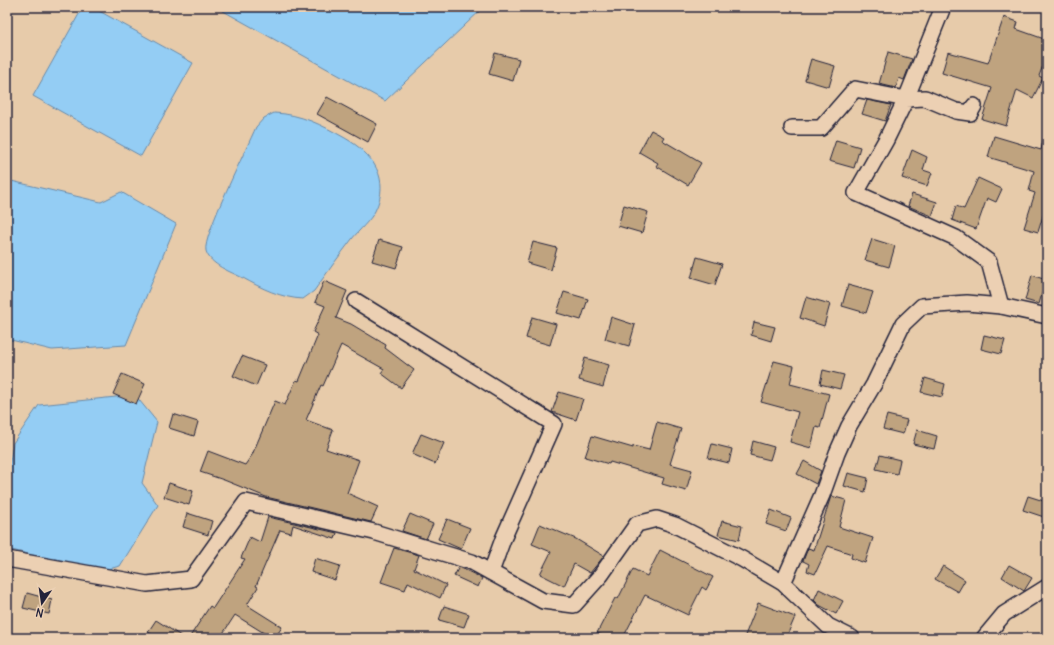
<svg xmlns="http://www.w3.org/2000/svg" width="1054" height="645" font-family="Delius,sans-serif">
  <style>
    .water { fill: #94cdf4; stroke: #6689aa }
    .building { fill: #bfa37f; stroke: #22223b }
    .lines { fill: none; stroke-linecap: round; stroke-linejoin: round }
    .street-casing { stroke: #22223b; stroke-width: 18 }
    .street { stroke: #ecd0b3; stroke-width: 15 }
  </style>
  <rect width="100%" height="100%" fill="#e7cbaa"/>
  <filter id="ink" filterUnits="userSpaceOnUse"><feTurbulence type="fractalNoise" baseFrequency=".025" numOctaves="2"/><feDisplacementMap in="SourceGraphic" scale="8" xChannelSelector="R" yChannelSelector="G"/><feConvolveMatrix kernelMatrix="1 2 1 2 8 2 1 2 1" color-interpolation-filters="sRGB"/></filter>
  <g filter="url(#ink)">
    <!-- water -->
    <g class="water">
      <path d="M83 7H92L193 63 141 156 33 96Z"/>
      <path d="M216 7H484L385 101Z"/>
      <path d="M274 113C301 114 322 125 345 138 373 154 391 179 375 211 370 221 359 230 352 239 339 256 326 274 314 291L303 299C281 298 261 288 243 278 231 272 210 265 206 251 202 237 248 146 256 127L264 118Z"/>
      <path d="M7 180 101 202 121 192 176 224 126 345 52 350 7 339Z"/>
      <path d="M135 395 157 422 142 483 158 505 120 566 101 571 7 549V481L13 443 39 405Z"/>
    </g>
    <!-- building -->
    <g class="building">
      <path d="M1004 17 1018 22 1016 29 1047 40V55L1039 76 1043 78 1033 98 1017 90 1006 126 982 119 992 88 942 73 948 52 988 63Z"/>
      <path d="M888 52 912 59 904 80 899 78 896 88 879 84Z"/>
      <path d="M495 53 519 59 513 81 489 74Z"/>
      <path d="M811 59 835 66 829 87 805 80Z"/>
      <path d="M327 97 377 124 368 142 317 114Z"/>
      <path d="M867 100 891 105 885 121 862 114Z"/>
      <path d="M651 130 664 137 662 140 701 163 688 185 656 166 658 163 639 152Z"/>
      <path d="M994 136 1041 150 1043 140 1047 141V203L1038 232 1024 228 1035 193 1029 191 1034 171 988 157Z"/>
      <path d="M836 140 860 147 854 168 829 161Z"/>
      <path d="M912 150 927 157 923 170 932 173 927 186 902 178Z"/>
      <path d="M978 178 1002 189 996 202 987 198 976 229 952 220 956 206 964 209Z"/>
      <path d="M912 194 937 202 932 216 908 206Z"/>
      <path d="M624 205 648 212 642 233 618 226Z"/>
      <path d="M872 239 895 246 889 267 865 260Z"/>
      <path d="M379 240 403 247 396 268 372 261Z"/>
      <path d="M533 242 557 248 551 270 527 263Z"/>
      <path d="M697 257 722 264 715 285 691 278Z"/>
      <path d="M1032 275 1046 280 1039 304 1025 300Z"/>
      <path d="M324 281 347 291 336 318 351 324 386 345 385 348 414 370 401 388 381 373 384 369 341 345 323 386 321 385 306 420 333 430 326 449 359 460 347 493 378 507 371 522 266 497 224 480 200 472 208 451 245 465 252 455 275 401 285 405 296 380 299 381 318 335 313 332 325 306 315 302Z"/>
      <path d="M848 285 873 292 866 313 842 306Z"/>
      <path d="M564 292 588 299 581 320 557 313Z"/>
      <path d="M806 297 830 304 824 326 800 318Z"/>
      <path d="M532 317 556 324 550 345 526 338Z"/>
      <path d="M611 317 635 325 629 346 605 339Z"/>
      <path d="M754 322 775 327 771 341 751 335Z"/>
      <path d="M984 335 1005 340 1001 354 981 349Z"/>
      <path d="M242 356 265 365 256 386 233 376Z"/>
      <path d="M585 358 609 365 603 387 579 380Z"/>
      <path d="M774 361 794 366 790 384 829 394 820 428 816 427 811 448 790 442 798 412 761 402Z"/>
      <path d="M823 370 844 375 840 389 820 384Z"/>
      <path d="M122 374 145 384 136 404 113 394Z"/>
      <path d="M925 378 945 384 942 397 921 392Z"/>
      <path d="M559 392 583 399 576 420 552 412Z"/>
      <path d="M173 414 198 422 194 436 169 428Z"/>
      <path d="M887 415 907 420 903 434 883 429Z"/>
      <path d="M657 422 681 429 670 464 692 470 686 491 662 484 664 478 610 462 609 464 585 457 592 436 633 448V446L649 450Z"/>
      <path d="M917 430 937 436 934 449 913 444Z"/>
      <path d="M421 434 444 443 435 464 412 454Z"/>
      <path d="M753 441 774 447 770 460 750 455Z"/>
      <path d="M712 444 732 449 729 463 708 458Z"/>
      <path d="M880 455 900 460 897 474 876 469Z"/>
      <path d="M804 461 821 471 816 484 797 474Z"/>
      <path d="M848 473 868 478 865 492 844 486Z"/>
      <path d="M169 483 193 491 189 505 164 497Z"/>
      <path d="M831 496 846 500 839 527 873 538 865 563 851 558 852 554 828 546 815 574 807 571 809 564 803 561 808 548 814 550Z"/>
      <path d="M1028 496 1047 502V518L1023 510Z"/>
      <path d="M771 510 791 518 786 531 766 524Z"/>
      <path d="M187 513 212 521 208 535 183 527Z"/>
      <path d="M410 514 433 524 426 539 402 531Z"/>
      <path d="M268 517 337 533 335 539 293 525 291 533 280 530 256 586 258 587 247 605 282 627 275 638H272L235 615 220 638H189L210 606 213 608 245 559 241 558 250 537 260 542Z"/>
      <path d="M447 519 470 528 461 549 438 539Z"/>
      <path d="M722 521 742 526 739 540 718 535Z"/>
      <path d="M540 524 576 539 604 556 590 573 574 564 564 586 540 574 551 552 532 544Z"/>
      <path d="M394 548 419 555 414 569 446 585 440 598 408 582 405 590 381 582Z"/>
      <path d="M660 550 713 577 706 590 702 587 688 615 645 595 623 638H608L597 633 615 598 618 599 633 569 647 576Z"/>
      <path d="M315 558 340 566 335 580 311 572Z"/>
      <path d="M1009 565 1032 578 1024 591 1002 577Z"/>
      <path d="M943 566 965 580 958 592 935 579Z"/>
      <path d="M459 567 482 578 478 587 454 576Z"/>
      <path d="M819 589 843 601 836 614 819 605 814 600Z"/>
      <path d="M27 593 52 600 49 614 23 608Z"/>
      <path d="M758 603 795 617 786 638H744Z"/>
      <path d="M444 606 469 614 464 627 439 620Z"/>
      <path d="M156 620 184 638H158L148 632Z"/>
    </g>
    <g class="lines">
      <!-- street casing -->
      <g class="street-casing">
        <g id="street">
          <path d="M974 106 970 113 956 111 925 98 906 99 886 140 856 193 956 238 989 262 1001 306"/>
          <path d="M792 128H821L855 89 906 99 943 7"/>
          <path d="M356 301 554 424 503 539 491 572"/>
          <path d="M7 559 147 584 191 579 246 502 374 532 472 562 543 601 574 605 601 575 637 524 657 519 675 525 742 559 783 583 828 626 852 638"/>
          <path d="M783 583 822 495 837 453 849 426 874 384 903 324 922 306 967 303 1001 306 1047 316"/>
          <path d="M984 638 1004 614 1047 587"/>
        </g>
      </g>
      <!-- street -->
      <use href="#street" class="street"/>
    </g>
  </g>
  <!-- margin -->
  <rect width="1054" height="645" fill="none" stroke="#ecd0b3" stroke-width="24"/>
  <rect x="12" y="12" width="1030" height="621" fill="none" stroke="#22223b" stroke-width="1.5" filter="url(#ink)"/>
  <!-- north arrow -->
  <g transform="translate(42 603) rotate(193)" stroke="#ecd0b3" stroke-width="3" paint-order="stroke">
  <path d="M0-3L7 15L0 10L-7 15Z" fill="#22223b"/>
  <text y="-6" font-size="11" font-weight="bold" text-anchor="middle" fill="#22223b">N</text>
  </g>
</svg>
